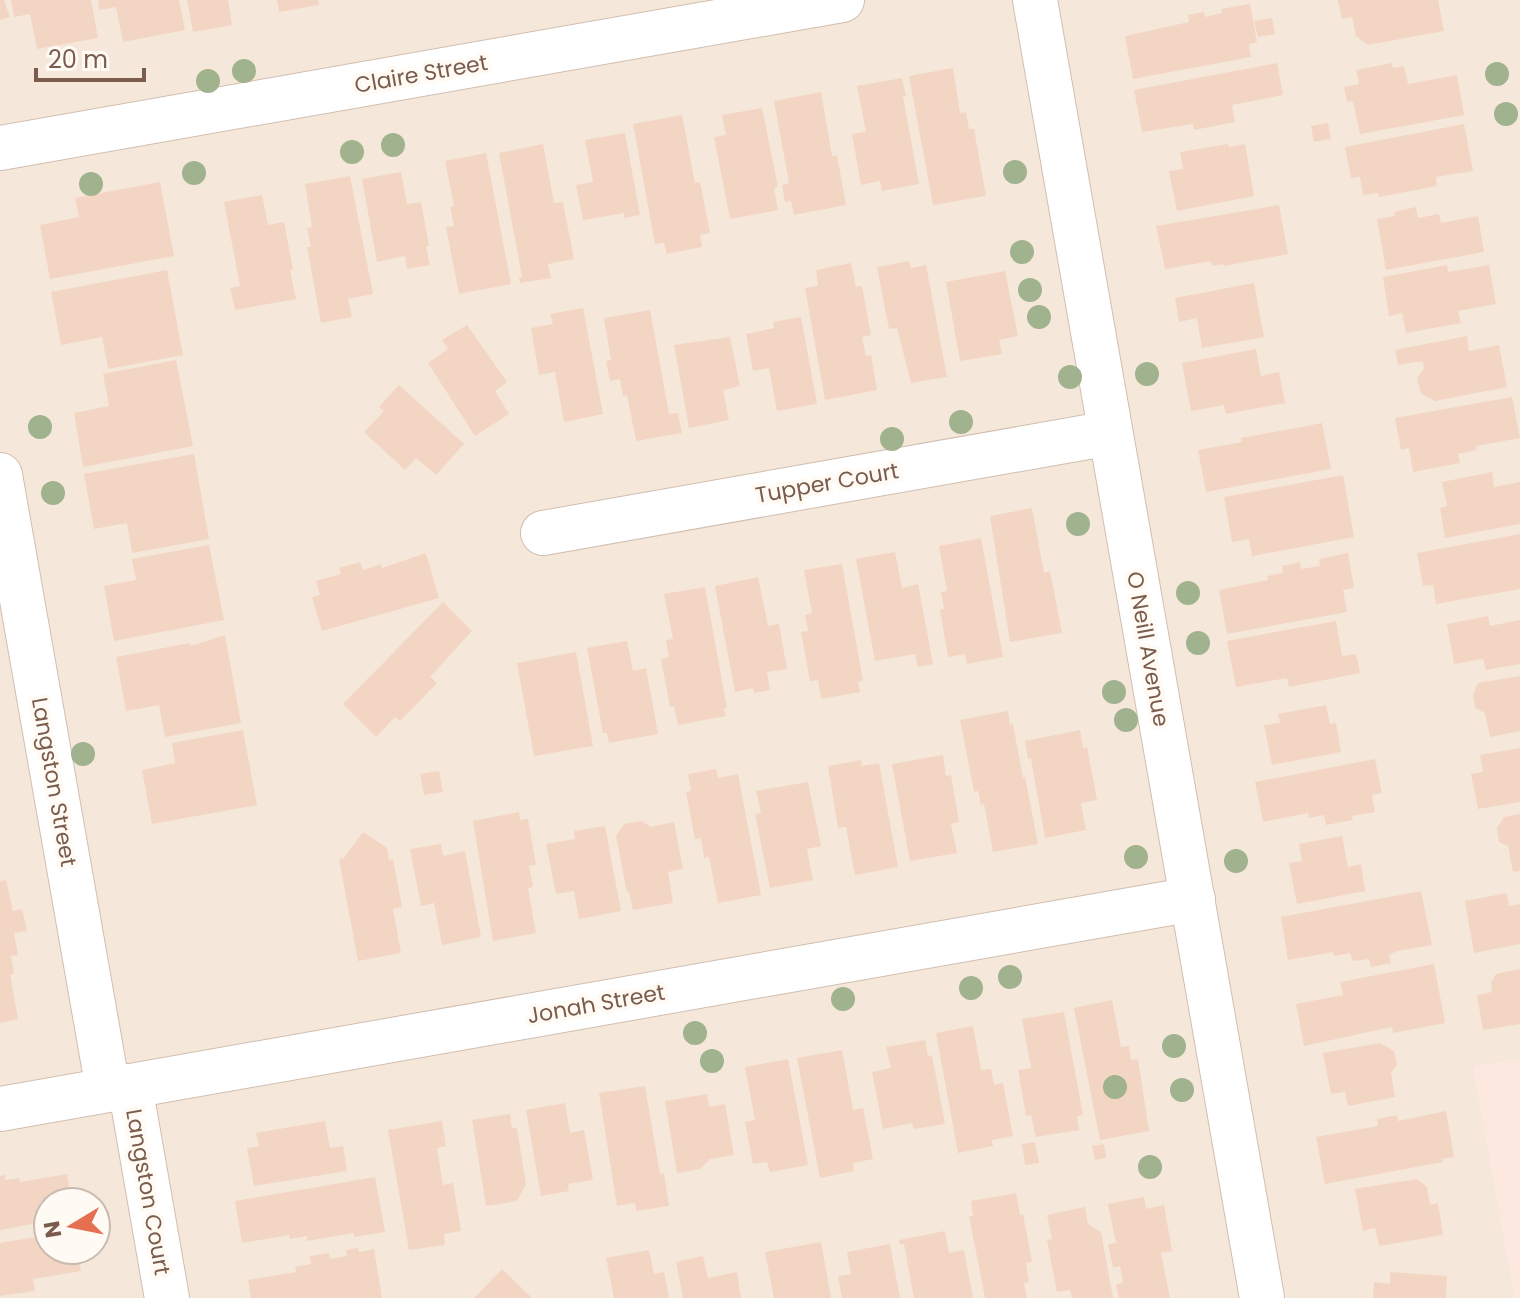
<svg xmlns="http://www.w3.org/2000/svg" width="1520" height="1298" font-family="Poppins,sans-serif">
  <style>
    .residential { fill: #f5e8da; fill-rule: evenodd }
    .commercial { fill: #fde8e0 }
    .building { fill: #f3d5c3 }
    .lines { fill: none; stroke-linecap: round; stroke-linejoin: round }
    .minor-casing { stroke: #d1beb0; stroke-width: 46 }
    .minor { stroke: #fff; stroke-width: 44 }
    .tree { fill: #a0b28e }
    .labels { text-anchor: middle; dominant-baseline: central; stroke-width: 8; stroke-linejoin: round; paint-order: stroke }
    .street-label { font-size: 22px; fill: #7a5c4d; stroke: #fffaf3 }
  </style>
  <rect width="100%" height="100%" fill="#fdf6ec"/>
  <!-- residential -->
  <path class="residential" d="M0 0H1520V1059L1474 1067 1515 1298H0ZM48 1202H96V1250H48Z"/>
  <!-- commercial -->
  <path class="commercial" d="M1520 1059V1298H1515L1473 1066Z"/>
  <!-- building -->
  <g class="building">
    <path d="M0 0H4L10 17 0 20Z"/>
    <path d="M11 0H91L98 38 37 49 30 14 14 17Z"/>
    <path d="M98 0H179L185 30 123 42 116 7 99 10Z"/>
    <path d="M187 0H228L232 25 193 32Z"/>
    <path d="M277 0H318L319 5 279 12Z"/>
    <path d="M1338 0H1438L1444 31 1368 45 1356 36 1352 17 1342 19Z"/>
    <path d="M1250 4 1257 42 1249 44 1251 57 1133 79 1125 36 1189 22 1188 15 1204 12 1205 17 1222 13 1221 9Z"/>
    <path d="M1272 18 1275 34 1258 37 1254 21Z"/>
    <path d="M1277 63 1283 95 1232 105 1235 122 1194 130 1193 124 1142 132 1134 90Z"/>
    <path d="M1392 63 1393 68 1404 66 1408 84 1457 75 1464 115 1360 134 1353 101 1347 102 1344 87 1359 84 1356 70Z"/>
    <path d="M953 68 960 113 966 112 969 129H974L986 196 933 205 909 76Z"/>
    <path d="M902 78 906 96H903L919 184 882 191 880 181 861 185 852 134 866 132 857 86Z"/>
    <path d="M821 92 832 156 837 155 846 205 794 215 791 201 785 202 782 185 789 183 774 101Z"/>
    <path d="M762 108 778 187 774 188 778 210 730 219 714 137 726 135 722 115Z"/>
    <path d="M682 115 695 183 700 182 710 233 700 235 702 247 667 254 664 243 655 244 633 124Z"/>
    <path d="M1328 123 1331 139 1314 142 1311 126Z"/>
    <path d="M1464 124 1473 171 1436 177 1437 186 1379 197 1378 193 1363 195 1360 177 1351 178 1345 147Z"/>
    <path d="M625 133 640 215 624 218V213L583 220 576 185 593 182 585 140Z"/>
    <path d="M543 144 554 203 563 202 574 259 548 264 551 278 520 283 519 278 522 277 499 153Z"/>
    <path d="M1228 144 1229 147 1245 144 1254 196 1177 211 1169 171 1183 169 1180 152Z"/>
    <path d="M486 153 511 284 459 294 446 227 454 226 450 207 454 206 445 161Z"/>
    <path d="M401 172 407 204 421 202 429 246 426 247 430 265 407 269 405 256 377 262 362 179Z"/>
    <path d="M350 176 373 294 348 299 352 317 321 323 307 247H311L307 228 312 227 305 184Z"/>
    <path d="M160 182 174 256 50 279 40 225 79 217 75 198Z"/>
    <path d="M262 195 268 225 284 222 293 269 290 270 296 299 235 310 230 288 240 286 224 202Z"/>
    <path d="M1279 205 1288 254 1224 266 1223 264 1212 266 1211 261 1165 269 1156 226Z"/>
    <path d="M1416 207 1418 218 1439 214 1441 223 1478 216 1484 252 1386 270 1377 219 1395 216 1394 212Z"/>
    <path d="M909 261 911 268 926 265 947 377 911 383 897 328 889 329 877 267Z"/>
    <path d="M851 263 856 287 862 286 871 335 862 337 866 356 871 355 877 390 825 400 805 288 818 286 816 270Z"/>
    <path d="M1447 265 1448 272 1489 265 1496 304 1458 311 1461 323 1406 333 1402 313 1389 316 1383 277Z"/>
    <path d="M167 270 183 355 108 369 102 337 61 345 51 292Z"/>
    <path d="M1005 271 1018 336 999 340 1002 354 960 361 946 282Z"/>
    <path d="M1254 283 1264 337 1202 348 1197 318 1179 322 1175 298Z"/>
    <path d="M583 308 603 414 564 422 555 372 539 375 531 328 553 324 550 314Z"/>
    <path d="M650 310 669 414 678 413 682 433 636 441 627 395 623 396 620 379 610 381 606 361 611 360 604 318Z"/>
    <path d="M801 317 817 404 777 411 769 368 753 371 746 334 774 328 773 322Z"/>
    <path d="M467 325 507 382 495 391 509 414 475 436 428 363 448 349 442 340Z"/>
    <path d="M1467 336 1469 351 1499 345 1507 387 1435 401 1421 394 1417 378 1424 369 1423 361 1398 365 1395 350Z"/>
    <path d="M730 337 740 386 723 390 729 420 689 428 674 345Z"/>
    <path d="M1256 349 1261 376 1279 372 1285 403 1226 414 1224 405 1191 411 1182 363Z"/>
    <path d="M176 360 193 446 83 467 74 413 109 406 103 374Z"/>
    <path d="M399 385 464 444 436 475 416 458 405 470 364 432 384 411 379 407Z"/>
    <path d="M1512 397 1520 438 1476 446V450L1458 454 1460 463 1413 472 1409 448 1401 450 1395 418Z"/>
    <path d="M1322 423 1331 469 1206 492 1198 450 1242 442 1241 438Z"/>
    <path d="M194 454 209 539 132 553 127 523 94 529 84 474Z"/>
    <path d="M1492 472 1494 487 1520 482V524L1445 538 1440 508 1447 506 1442 482Z"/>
    <path d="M1343 475 1354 537 1252 556 1249 539 1232 542 1224 497Z"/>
    <path d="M1032 508 1044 573 1050 571 1062 633 1010 642 990 516Z"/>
    <path d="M1520 534V589L1436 604 1433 585 1423 586 1417 553Z"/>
    <path d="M981 538 1003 657 967 664 965 654 948 657 940 610 944 609 941 592 947 591 939 546Z"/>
    <path d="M209 545 224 620 114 641 104 586 136 580 132 559Z"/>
    <path d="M895 552 902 588 918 584 933 664 918 667 915 654 875 661 856 559Z"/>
    <path d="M426 553 439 598 322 631 312 597 320 595 316 581 341 574 339 568 360 562 363 570 381 564 382 568Z"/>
    <path d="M1348 553 1354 588 1343 590 1347 612 1227 634 1219 590 1268 580 1267 576 1283 573 1282 566 1300 562 1301 569 1320 566 1319 559Z"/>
    <path d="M842 564 863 681 858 682 860 692 821 699 818 680 810 681 801 632 808 631 805 615 812 613 804 570Z"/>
    <path d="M758 577 768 626 779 624 787 669 767 672 770 690 754 693 753 688 735 692 715 586Z"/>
    <path d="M705 587 727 708 724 709 726 716 678 725 674 706 670 707 661 659 669 657 666 640 673 639 664 594Z"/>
    <path d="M443 602 472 631 430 677 437 683 400 721 395 717 376 737 343 704Z"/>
    <path d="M1488 616 1490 626 1520 620V664L1486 670 1483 659 1454 664 1447 624Z"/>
    <path d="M1336 621 1342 656 1356 654 1360 673 1289 687 1287 678 1236 687 1227 641Z"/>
    <path d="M225 635 241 723 165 737 159 705 126 711 116 657 190 643 191 646Z"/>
    <path d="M627 641 633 671 646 668 658 734 609 743 607 733H603L587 648Z"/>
    <path d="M576 652 593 746 534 756 517 663Z"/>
    <path d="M1520 676V731L1490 737 1485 713 1475 708 1473 695 1478 683Z"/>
    <path d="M1326 705 1330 724 1336 723 1341 752 1272 765 1264 725 1280 723 1278 714Z"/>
    <path d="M1008 711 1010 725 1013 724 1023 778 1025 777 1038 844 993 852 984 804 981 805 978 791 974 792 960 720Z"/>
    <path d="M243 730 257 805 152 824 142 770 175 763 172 743Z"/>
    <path d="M1080 730 1083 748 1087 747 1097 800 1081 803 1086 830 1045 838 1031 759H1028L1025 741Z"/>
    <path d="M1520 748V802L1478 809 1471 774 1483 772 1480 755Z"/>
    <path d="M943 755 946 776 951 775 959 822 951 824 957 853 910 861 892 764Z"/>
    <path d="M1375 759 1382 793 1372 795 1375 812 1352 816 1353 820 1326 825 1324 815 1309 818 1308 813 1263 822 1255 782Z"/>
    <path d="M861 760 862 766 879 763 898 867 855 875 846 827 838 828 828 766Z"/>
    <path d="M716 769 718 778 738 774 761 895 718 903 709 857 704 858 701 838 695 839 686 792 691 791 688 774Z"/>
    <path d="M439 771 443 792 424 795 420 774Z"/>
    <path d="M808 782 821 846 807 849 813 880 770 888 755 814 761 813 756 791Z"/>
    <path d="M519 812 520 820 528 819 536 865 529 866 533 887 528 888 536 933 493 941 473 821Z"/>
    <path d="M1520 814V871L1513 872 1508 846 1499 842 1497 828 1504 817Z"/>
    <path d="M642 821 651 827 674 822 683 869 668 872 673 903 633 910 629 892 627 893 616 836 624 824Z"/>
    <path d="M605 826 621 911 579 919 574 891 556 894 546 844 575 839 574 831Z"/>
    <path d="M363 832 387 848 389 860 393 859 402 907 393 909 401 953 358 961 339 859 344 858Z"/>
    <path d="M1342 836 1348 867 1361 864 1365 891 1297 904 1289 863 1302 861 1299 844Z"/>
    <path d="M441 844 443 856 465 851 481 937 442 945 434 903 421 906 410 849Z"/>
    <path d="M6 880 13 911 22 909 27 931 14 933 18 955 11 956 14 974H10L18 1019 0 1023V881Z"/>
    <path d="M1421 891 1432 945 1397 951 1389 955 1391 963 1371 967 1369 959 1353 961 1350 953 1334 956 1333 952 1288 960 1281 917Z"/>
    <path d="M1507 893 1509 906 1520 904V944L1474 953 1465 901Z"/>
    <path d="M1434 964 1445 1023 1393 1033 1392 1027 1304 1046 1296 1004 1343 995 1340 982Z"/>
    <path d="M1520 969V1024L1483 1030 1477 995 1492 992 1491 982 1496 974Z"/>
    <path d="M1112 1000 1121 1047 1129 1046 1131 1060 1138 1059 1149 1131 1100 1140 1074 1008Z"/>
    <path d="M1064 1012 1083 1115 1077 1116 1079 1130 1036 1137 1031 1115 1026 1116 1018 1070 1031 1068 1022 1019Z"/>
    <path d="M973 1026 981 1070 991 1069 994 1085 1003 1083 1013 1136 992 1140 993 1146 958 1153 936 1033Z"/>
    <path d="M925 1040 928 1056 932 1055 945 1124 914 1129 912 1123 883 1129 872 1072 891 1068 886 1047Z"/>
    <path d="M1380 1043 1394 1051 1397 1065 1391 1073 1395 1097 1348 1106 1345 1092 1331 1094 1323 1053Z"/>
    <path d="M842 1050 853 1110 863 1108 873 1159 853 1163 854 1171 820 1178 797 1058Z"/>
    <path d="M788 1059 808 1165 770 1172 767 1162 753 1164 745 1122 755 1120 745 1067Z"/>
    <path d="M645 1086 660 1174 664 1173 669 1206 636 1211 635 1203 617 1206 599 1093Z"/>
    <path d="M707 1094 709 1107 725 1104 734 1155 710 1159 700 1169 677 1173 665 1101Z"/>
    <path d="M565 1103 570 1133 584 1130 593 1180 568 1184 569 1191 541 1196 526 1110Z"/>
    <path d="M1446 1111 1454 1157 1442 1159 1443 1162 1325 1184 1316 1137 1378 1126 1377 1119 1397 1115 1398 1121Z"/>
    <path d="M510 1114 512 1128H517L526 1185 517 1201 486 1206 472 1120Z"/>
    <path d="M325 1121 330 1148 343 1146 347 1171 254 1186 247 1148 259 1146 256 1133Z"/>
    <path d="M442 1121 446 1146 437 1148 443 1185 453 1183 461 1231 444 1234 445 1245 409 1250 388 1130Z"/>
    <path d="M1035 1142 1039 1163 1025 1165 1022 1144Z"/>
    <path d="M1104 1144 1106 1158 1095 1160 1092 1146Z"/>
    <path d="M67 1174 71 1202H48V1221L0 1230V1176L5 1175V1180L19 1178 20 1182Z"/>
    <path d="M375 1177 385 1232 354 1237V1233L307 1241V1236L290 1239 289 1235 242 1243 235 1201Z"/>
    <path d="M1417 1179 1427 1187 1430 1205 1438 1203 1443 1235 1379 1246 1375 1228 1363 1231 1355 1189Z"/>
    <path d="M1016 1193 1020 1215 1023 1214 1032 1262 1026 1263 1029 1282 1024 1283 1027 1298H985L969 1216H973L971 1201Z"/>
    <path d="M1144 1197 1146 1209 1164 1205 1172 1251 1161 1253 1170 1298H1119L1116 1284 1123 1283 1120 1266 1113 1268 1108 1244 1116 1243 1108 1204Z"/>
    <path d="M1085 1207 1088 1224 1101 1232 1113 1298H1072L1070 1290 1057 1292 1047 1240 1052 1239 1047 1215Z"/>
    <path d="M945 1231 949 1253 964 1250 973 1298H914L904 1244 900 1245 899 1240Z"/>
    <path d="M48 1235V1250H77L81 1271 33 1279 35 1291 0 1296V1243Z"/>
    <path d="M821 1242 831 1298H774L765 1252Z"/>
    <path d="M890 1244 900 1298H842L838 1276 851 1274 847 1252Z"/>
    <path d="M358 1248 359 1252 374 1249 382 1298H251L248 1280 296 1272 295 1267 311 1264 310 1256 329 1253 330 1259 347 1256 346 1250Z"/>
    <path d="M649 1250 654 1274 664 1272 669 1298H614L606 1258Z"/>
    <path d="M703 1256 708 1278 737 1272 741 1298H683L676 1262Z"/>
    <path d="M502 1269 532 1298H474Z"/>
    <path d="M1390 1272 1447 1276 1446 1298H1373L1374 1282 1390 1284Z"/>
  </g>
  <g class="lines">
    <!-- minor casing -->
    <g class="minor-casing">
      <g id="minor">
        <path d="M1035 0 1262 1298"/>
        <path d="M0 148 842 0"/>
        <path d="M0 475 108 1089"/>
        <path d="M543 533 1110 433"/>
        <path d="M130 1086 167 1298"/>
        <path d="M0 1109 1193 899"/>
      </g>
    </g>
    <!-- minor -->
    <use href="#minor" class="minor"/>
  </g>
  <!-- trees -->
  <g class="tree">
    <circle cx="244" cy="71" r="12"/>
    <circle cx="1497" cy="74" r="12"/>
    <circle cx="208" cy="81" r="12"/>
    <circle cx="1506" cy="114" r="12"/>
    <circle cx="393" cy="145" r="12"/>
    <circle cx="352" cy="152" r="12"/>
    <circle cx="1015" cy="172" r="12"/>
    <circle cx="194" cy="173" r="12"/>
    <circle cx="91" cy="184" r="12"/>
    <circle cx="1022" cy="252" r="12"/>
    <circle cx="1030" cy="290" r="12"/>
    <circle cx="1039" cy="317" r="12"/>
    <circle cx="1147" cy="374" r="12"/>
    <circle cx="1070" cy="377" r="12"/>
    <circle cx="961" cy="422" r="12"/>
    <circle cx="40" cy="427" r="12"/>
    <circle cx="892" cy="439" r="12"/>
    <circle cx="53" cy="493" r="12"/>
    <circle cx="1078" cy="524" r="12"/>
    <circle cx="1188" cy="593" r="12"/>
    <circle cx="1198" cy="643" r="12"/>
    <circle cx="1114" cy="692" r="12"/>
    <circle cx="1126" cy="720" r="12"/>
    <circle cx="83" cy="754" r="12"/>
    <circle cx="1136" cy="857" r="12"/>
    <circle cx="1236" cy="861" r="12"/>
    <circle cx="1010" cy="977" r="12"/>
    <circle cx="971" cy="988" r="12"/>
    <circle cx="843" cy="999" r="12"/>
    <circle cx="695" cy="1033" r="12"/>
    <circle cx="1174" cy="1046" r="12"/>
    <circle cx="712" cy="1061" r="12"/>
    <circle cx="1115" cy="1087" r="12"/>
    <circle cx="1182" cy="1090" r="12"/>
    <circle cx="1150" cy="1167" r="12"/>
  </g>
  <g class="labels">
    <!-- street labels -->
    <g class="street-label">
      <text transform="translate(421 74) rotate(-10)">Claire Street</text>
      <text transform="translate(827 483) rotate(-10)">Tupper Court</text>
      <text transform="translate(1148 649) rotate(80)">O Neill Avenue</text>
      <text transform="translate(54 782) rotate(80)">Langston Street</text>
      <text transform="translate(596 1004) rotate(-10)">Jonah Street</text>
      <text transform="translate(148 1192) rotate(80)">Langston Court</text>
    </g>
  </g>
  <!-- north arrow -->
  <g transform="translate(72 1226) rotate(260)"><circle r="38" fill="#fffaf3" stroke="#cabbb1" stroke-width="2"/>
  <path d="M0-6L14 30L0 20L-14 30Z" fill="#e76f51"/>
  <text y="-12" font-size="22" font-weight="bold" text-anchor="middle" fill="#7a5c4d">N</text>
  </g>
  <!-- scale -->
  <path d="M36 68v12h108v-12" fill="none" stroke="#7a5c4d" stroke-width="4"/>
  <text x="48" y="68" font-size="24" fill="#7a5c4d" stroke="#fffaf3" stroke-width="6" paint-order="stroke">20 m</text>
</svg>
